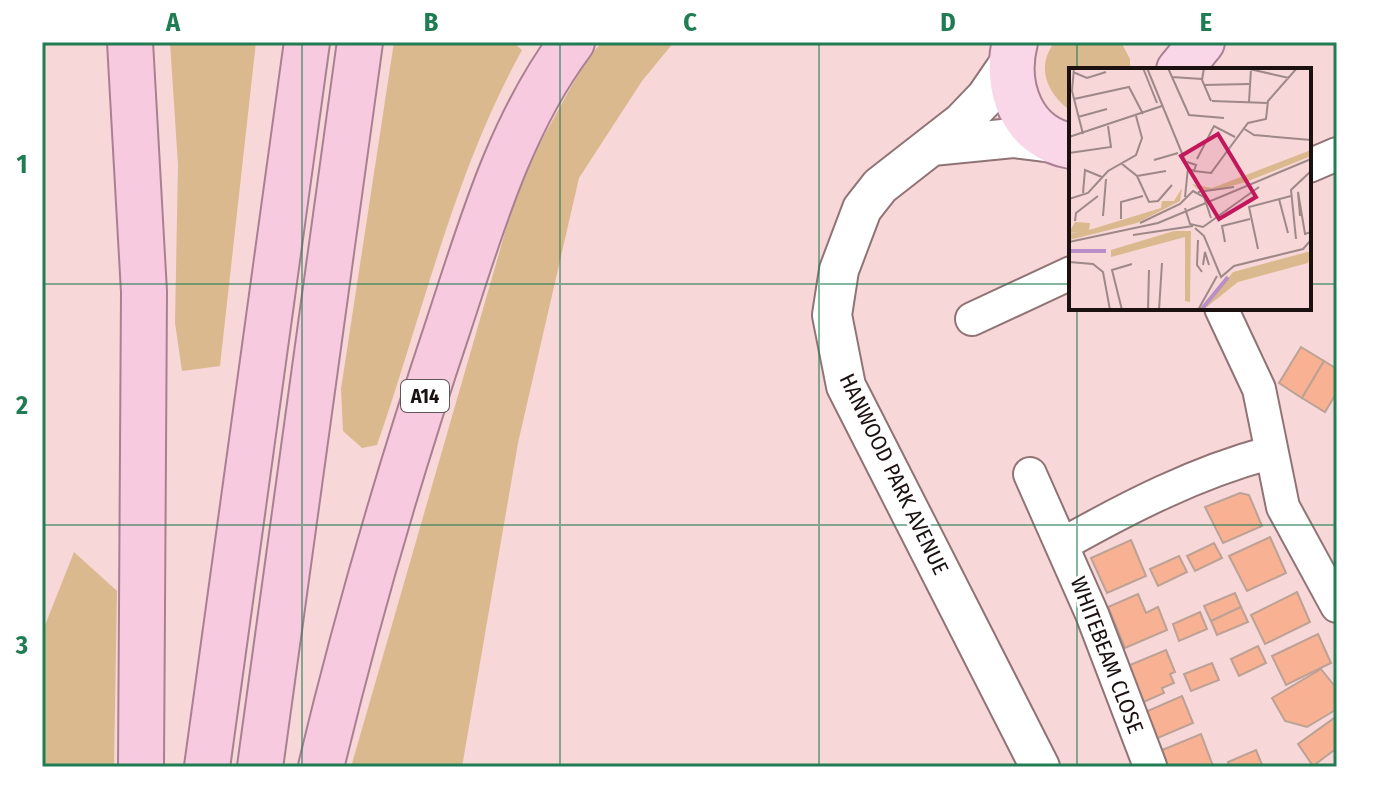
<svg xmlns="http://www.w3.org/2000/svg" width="1379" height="809" font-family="'Fira Sans Condensed',sans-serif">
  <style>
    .green { fill: #dbb98e }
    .building { fill: #f8b192; stroke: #bca195; stroke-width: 2 }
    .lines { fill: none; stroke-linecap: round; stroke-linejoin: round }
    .minor-casing { stroke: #907374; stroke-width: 36 }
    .tertiary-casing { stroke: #907374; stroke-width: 42 }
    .primary-casing { stroke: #a98092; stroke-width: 48 }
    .trunk-casing { stroke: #a98092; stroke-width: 48 }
    .minor { stroke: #fff; stroke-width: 32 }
    .tertiary { stroke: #fff; stroke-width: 38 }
    .primary { stroke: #f9d7e8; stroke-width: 44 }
    .trunk { stroke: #f7cae0; stroke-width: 44 }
    .grid { fill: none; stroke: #207c52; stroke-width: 2; stroke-opacity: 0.55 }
    .labels { text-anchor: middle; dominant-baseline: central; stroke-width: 6; stroke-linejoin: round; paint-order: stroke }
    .shield { fill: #fff; stroke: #5f5858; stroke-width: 2 }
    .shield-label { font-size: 20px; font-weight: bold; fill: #1b1111 }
    .street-label { font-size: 22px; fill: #1b1111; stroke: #fff }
    .inset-river { fill: none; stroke: #ba8ec6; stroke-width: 4 }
    .inset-road { fill: none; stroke: #9f8888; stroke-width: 2 }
    .view { fill: #c2185b; fill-opacity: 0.15; stroke: #c2185b; stroke-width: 4 }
    .inset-edge { fill: none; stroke: #1b1111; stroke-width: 4 }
    .neatline { fill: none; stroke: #207c52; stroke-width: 3 }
    .grid-label { font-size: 26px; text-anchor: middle; font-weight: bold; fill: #207c52 }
  </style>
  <rect width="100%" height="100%" fill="#f7d7d8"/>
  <!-- green -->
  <g class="green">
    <path d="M170 42H256L220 366 182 371 175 323 178 165Z"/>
    <path d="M394 42H513L522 50C454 173 423 313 377 445L362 448 343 431 341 389Z"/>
    <path d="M602 42H674L642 81 579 178 518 443 462 767H351L521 177 586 60Z"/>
    <path d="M1055 42H1121L1130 59V70H1071V109L1067 108C1046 91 1036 65 1055 42Z"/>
    <path d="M74 552 117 591 114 767H42V633Z"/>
  </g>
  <!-- building -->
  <g class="building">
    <path d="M1301 347 1324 361 1302 398 1279 383Z"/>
    <path d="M1324 361 1337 369V392L1325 412 1302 398Z"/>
    <path d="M1240 493 1249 495 1262 526 1223 543 1205 507Z"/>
    <path d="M1270 537 1286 573 1247 591 1229 556Z"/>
    <path d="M1131 540 1146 576 1107 593 1091 558Z"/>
    <path d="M1214 543 1222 558 1195 571 1187 556Z"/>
    <path d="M1179 556 1187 572 1158 586 1150 569Z"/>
    <path d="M1297 592 1310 622 1265 644 1251 615Z"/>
    <path d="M1235 593 1241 607 1211 621 1204 606Z"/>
    <path d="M1138 594 1146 613 1158 607 1167 630 1125 648 1108 607Z"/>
    <path d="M1241 607 1248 622 1217 635 1211 621Z"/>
    <path d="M1200 612 1207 629 1179 641 1173 624Z"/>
    <path d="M1318 634 1331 663 1286 685 1272 656Z"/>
    <path d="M1258 646 1266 663 1239 676 1231 659Z"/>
    <path d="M1166 650 1175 672 1170 674 1174 683 1162 688 1164 693 1139 704 1125 667Z"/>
    <path d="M1212 663 1219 680 1191 691 1184 674Z"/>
    <path d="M1321 669 1337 689V709L1307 727 1285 721 1272 698Z"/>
    <path d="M1182 696 1193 723 1153 740 1143 713Z"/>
    <path d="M1337 716V748L1313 766 1298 744Z"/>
    <path d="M1201 734 1213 766 1168 767 1162 750Z"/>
    <path d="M1256 750 1263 767H1230L1228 762Z"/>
  </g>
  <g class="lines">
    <!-- minor casing -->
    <g class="minor-casing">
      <g id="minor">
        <path d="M1309 166 1337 154"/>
        <path d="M1221 308 1259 389 1283 507 1337 606"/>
        <path d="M972 319 1071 273"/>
        <path d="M1030 474 1092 614 1150 766"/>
        <path d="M1063 544C1129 507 1195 473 1269 453"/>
      </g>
    </g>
    <!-- tertiary casing -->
    <g class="tertiary-casing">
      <g id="tertiary">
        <path d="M1010 62 986 97 962 122 880 186 862 209 839 270 832 315 846 386 1040 767"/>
        <path d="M932 146 1013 138 1061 144"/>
      </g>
    </g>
    <!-- primary casing -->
    <g class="primary-casing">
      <g id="primary">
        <path d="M1015 42C1004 86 1021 137 1071 146"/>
        <path d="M1179 70 1202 42"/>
      </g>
    </g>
    <!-- trunk casing -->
    <g class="trunk-casing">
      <g id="trunk">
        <path d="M130 42 144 292 141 767"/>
        <path d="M207 767 307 42"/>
        <path d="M260 767 360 42"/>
        <path d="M321 767C357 617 400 470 449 324 481 227 510 125 572 42"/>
      </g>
    </g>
    <!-- minor -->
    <use href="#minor" class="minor"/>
    <!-- tertiary -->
    <use href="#tertiary" class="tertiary"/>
    <!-- primary -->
    <use href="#primary" class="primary"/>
    <!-- trunk -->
    <use href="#trunk" class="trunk"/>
  </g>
  <!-- grid -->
  <path class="grid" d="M302 42V767M560 42V767M819 42V767M1077 42V70M42 284H1071M1309 284H1337M1077 308V767M42 525H1337"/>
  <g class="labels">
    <!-- shield labels -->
    <rect class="shield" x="401" y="380" width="48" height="32" rx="6"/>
    <g class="shield-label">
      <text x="425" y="396">A14</text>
    </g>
    <!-- street labels -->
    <g class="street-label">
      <text transform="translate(894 474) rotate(64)">HANWOOD PARK AVENUE</text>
      <text transform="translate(1107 655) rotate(69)">WHITEBEAM CLOSE</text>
    </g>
  </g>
  <!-- overview -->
  <g transform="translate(1069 68)">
    <rect width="242" height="242" fill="#f7d7d8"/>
    <path d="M242 82V88L177 114 144 123 128 121 123 116 143 120ZM113 120 111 133 68 155 0 172V166L9 164 0 165 6 154 21 155 20 162 92 140 93 133H105ZM105 163H122L121 234 116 233V169L42 189V182ZM242 183 239 195 169 214 134 242 164 204Z" fill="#dbb98e"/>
    <path class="inset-river" d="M0 183H37M132 242 159 209"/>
    <path class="inset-road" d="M5 0 3 23 14 66M74 0 88 35M78 0 119 100 116 129M99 0 120 47 155 50M135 0 133 12 142 33M176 0 220 10M4 4 18 10 37 4M103 9 133 11M135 17 180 16M5 31 60 19 74 46M143 33 199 35M180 34 182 1M9 49 38 41M174 60 185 67 242 72M0 69 93 38M0 85 42 79 39 58M128 91 145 58 166 69M85 92 109 85M115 93 127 97 125 103 120 101M53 96 68 108 80 134 89 133 103 117M125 103 142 105 179 55 197 51 199 33 228 0M68 108 97 103M129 124 165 119M14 125 16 102 33 109M0 131 19 125 39 103 67 87 73 70 67 48M210 131 219 165M116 140 121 156 134 159 190 119M34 148 37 111M231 148 229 124 236 166 242 164M52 151V134L74 128M6 153 7 145 29 128M71 155 111 136 124 123 135 129 142 150M126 160 135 168 152 209 165 198 234 181 242 172M64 167 124 158M227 171 222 122 242 103M129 172 128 197 133 204M0 174 89 155 242 91M156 174 153 158 181 151M189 181 180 139 222 128M0 194 24 196 34 204 41 242M134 197 136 184 140 197M53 242 43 202 63 196M79 242 80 202M90 242 93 195M129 242 148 208"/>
    <path class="view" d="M149 66 187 129 150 151 112 88Z"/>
    <rect width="242" height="242" class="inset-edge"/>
  </g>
  <!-- border -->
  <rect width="1379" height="809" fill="none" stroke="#ffffff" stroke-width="88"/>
  <rect x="44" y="44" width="1291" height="721" class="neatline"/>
  <g class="grid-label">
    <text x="173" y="31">A</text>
    <text x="431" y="31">B</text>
    <text x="690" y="31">C</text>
    <text x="948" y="31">D</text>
    <text x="1206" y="31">E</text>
    <text x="22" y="173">1</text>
    <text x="22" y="414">2</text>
    <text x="22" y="654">3</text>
  </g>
</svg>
